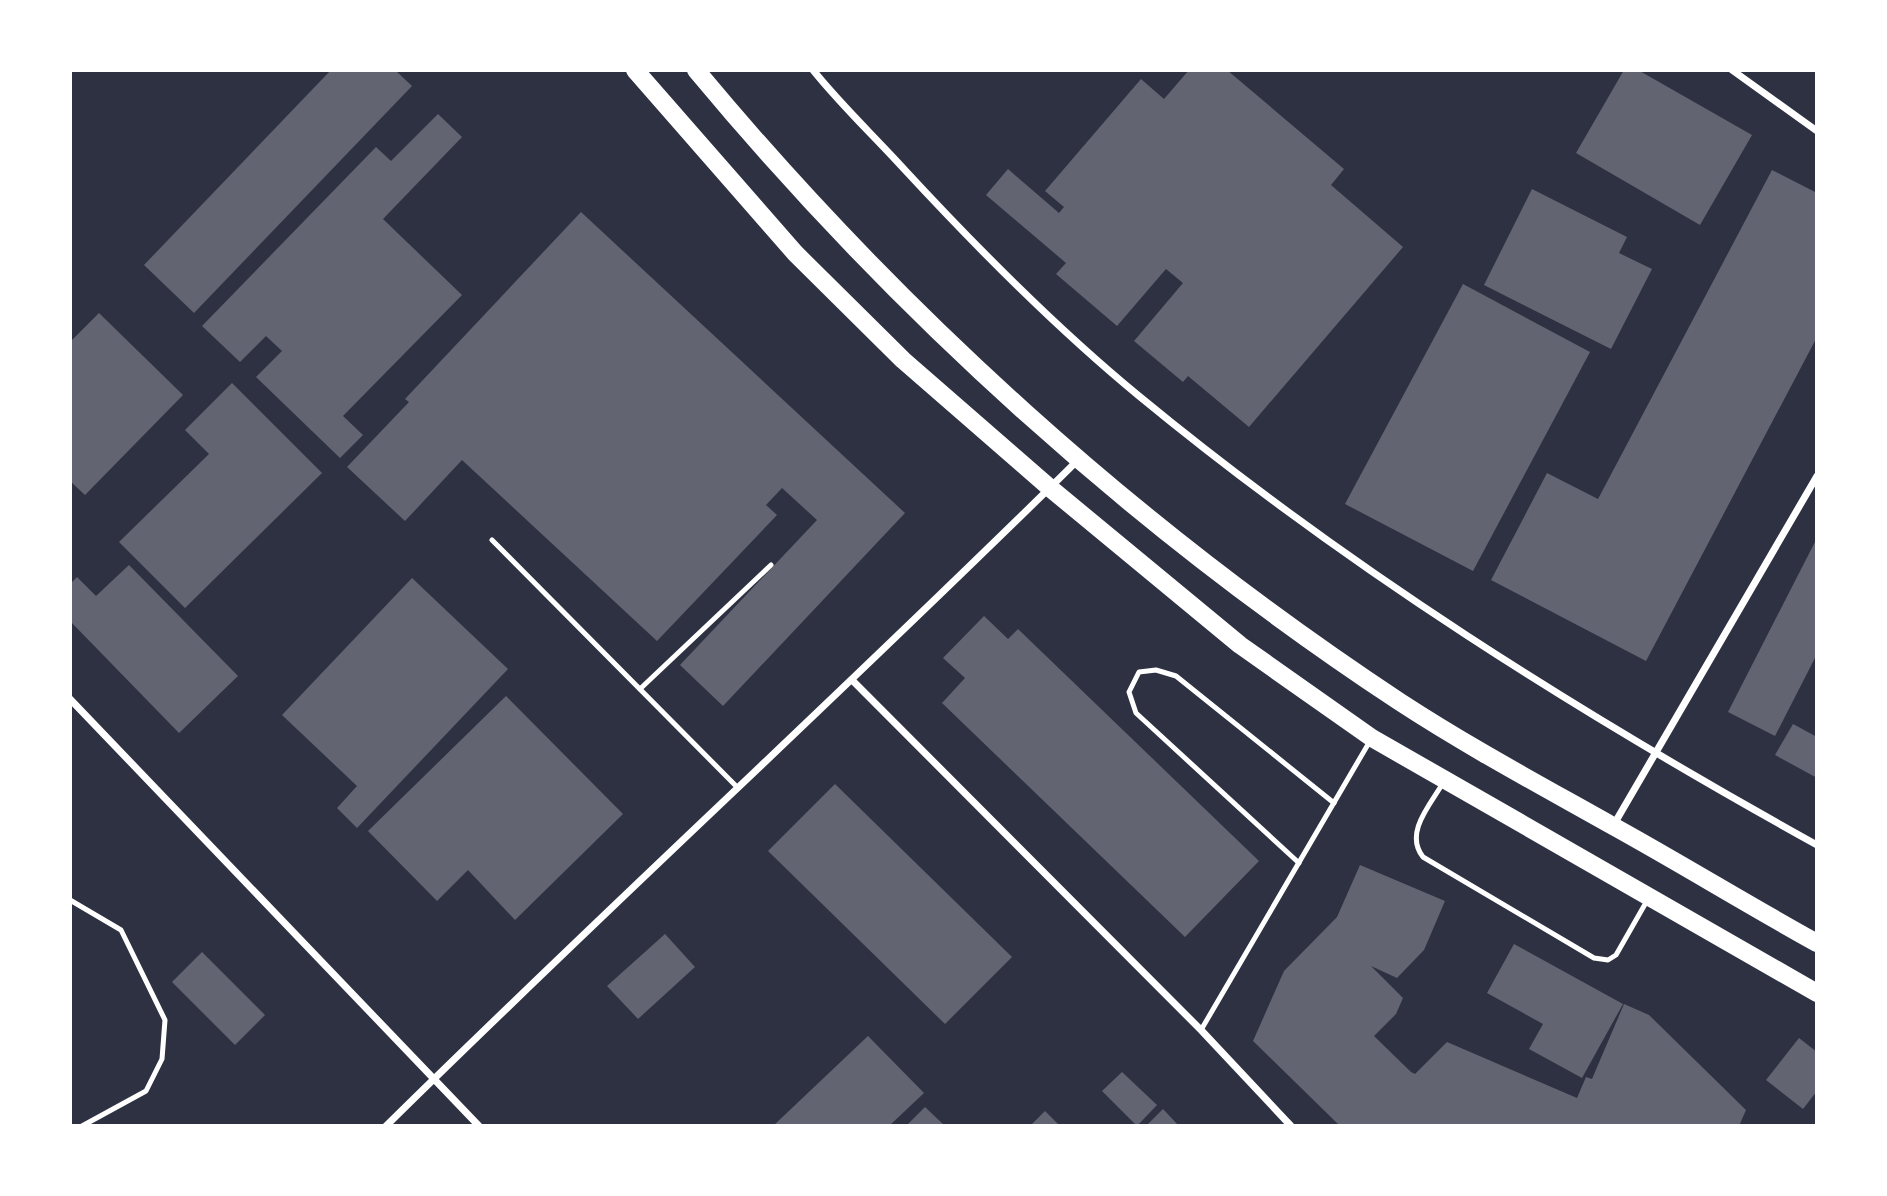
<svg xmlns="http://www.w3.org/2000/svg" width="1887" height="1196" font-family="'Space Grotesk',sans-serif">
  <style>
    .building { fill: #626471 }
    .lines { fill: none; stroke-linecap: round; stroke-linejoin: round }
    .service { stroke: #fff; stroke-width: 5 }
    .minor { stroke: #fff; stroke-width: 7 }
    .primary { stroke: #fff; stroke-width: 18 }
  </style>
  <rect width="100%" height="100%" fill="#2d3142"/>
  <!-- building -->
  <g class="building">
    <path d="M331 70H395L412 86 194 313 144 265Z"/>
    <path d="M1189 70H1227L1344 169 1331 185 1403 247 1249 427 1188 376 1183 382 1134 341 1183 283 1166 269 1117 326 1056 274 1066 263 986 195 1008 169 1059 213 1064 207 1045 191 1141 79 1164 99Z"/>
    <path d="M1624 70H1638L1752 135 1700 225 1576 153Z"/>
    <path d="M438 114 462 137 383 219 462 295 343 416 363 435 340 458 256 377 282 351 266 336 240 362 202 326 376 147 391 161Z"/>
    <path d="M1772 170 1817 193V337L1646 661 1491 580 1547 473 1598 499Z"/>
    <path d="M1532 189 1627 237 1619 253 1652 269 1611 349 1484 285Z"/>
    <path d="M581 212 905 513 723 706 680 665 817 520 782 488 766 505 777 515 657 641 462 460 405 521 347 467 409 402 405 399Z"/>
    <path d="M1463 284 1590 352 1473 571 1345 504Z"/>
    <path d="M99 313 183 395 85 495 70 481V342Z"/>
    <path d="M232 383 322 473 185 608 119 542 209 454 185 430Z"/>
    <path d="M1817 538V654L1775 736 1728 712Z"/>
    <path d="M129 565 238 676 179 733 70 621V584L77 577 96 596Z"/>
    <path d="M412 578 508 669 357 828 337 808 357 786 282 715Z"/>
    <path d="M984 616 1008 639 1018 629 1259 861 1185 937 942 703 965 678 943 658Z"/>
    <path d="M506 696 623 814 515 920 468 870 437 901 368 831Z"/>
    <path d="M1793 724 1817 737V778L1775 755Z"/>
    <path d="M835 784 1012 957 945 1024 768 851Z"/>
    <path d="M1360 865 1445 901 1424 950 1397 978 1371 966 1403 998 1396 1014 1374 1036 1411 1072 1415 1074 1447 1042 1577 1098 1586 1077 1592 1079 1624 1004 1649 1015 1746 1110 1739 1126H1340L1253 1041 1284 971 1337 917Z"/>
    <path d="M665 934 695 967 638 1019 607 986Z"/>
    <path d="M1514 944 1623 1004 1582 1078 1529 1049 1543 1024 1487 993Z"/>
    <path d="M202 952 265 1015 235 1045 172 982Z"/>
    <path d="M868 1036 924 1093 889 1126H773Z"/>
    <path d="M1799 1038 1817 1052V1091L1803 1109 1766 1080Z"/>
    <path d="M1122 1072 1157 1105 1137 1126 1102 1091Z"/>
    <path d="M925 1107 945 1126H906Z"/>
    <path d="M1163 1109 1179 1126H1146Z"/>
    <path d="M1045 1111 1060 1126H1030Z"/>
  </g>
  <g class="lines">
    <!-- service -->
    <g class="service">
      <path d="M492 540 737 787"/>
      <path d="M640 689 771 565"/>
      <path d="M1443 783C1430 805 1404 833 1423 857L1594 958 1608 960 1616 955 1648 899"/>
      <path d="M1299 863 1136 713 1129 692 1139 672 1156 670 1176 676 1334 803"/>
      <path d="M70 900 121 930 165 1020 162 1059 146 1091 82 1126"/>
      <path d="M1201 1030 1370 741"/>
    </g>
    <!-- minor -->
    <g class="minor">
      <path d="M813 70C841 105 874 136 904 169 978 249 1055 327 1139 396 1349 569 1579 713 1817 845"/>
      <path d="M1732 70 1817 131"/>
      <path d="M853 681 1201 1030 1291 1126"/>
      <path d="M70 699 479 1126"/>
      <path d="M1613 826 1817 476"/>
      <path d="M386 1126C614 901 851 685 1079 459"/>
    </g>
    <!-- primary -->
    <g class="primary">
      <path d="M635 70 795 253 903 360 1050 488 1240 645 1372 738 1817 993"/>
      <path d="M696 70C898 313 1136 528 1400 702 1469 747 1540 785 1611 825 1680 863 1748 905 1817 943"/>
    </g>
  </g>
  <!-- border -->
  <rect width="1887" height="1196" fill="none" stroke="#ffffff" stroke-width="144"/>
</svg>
